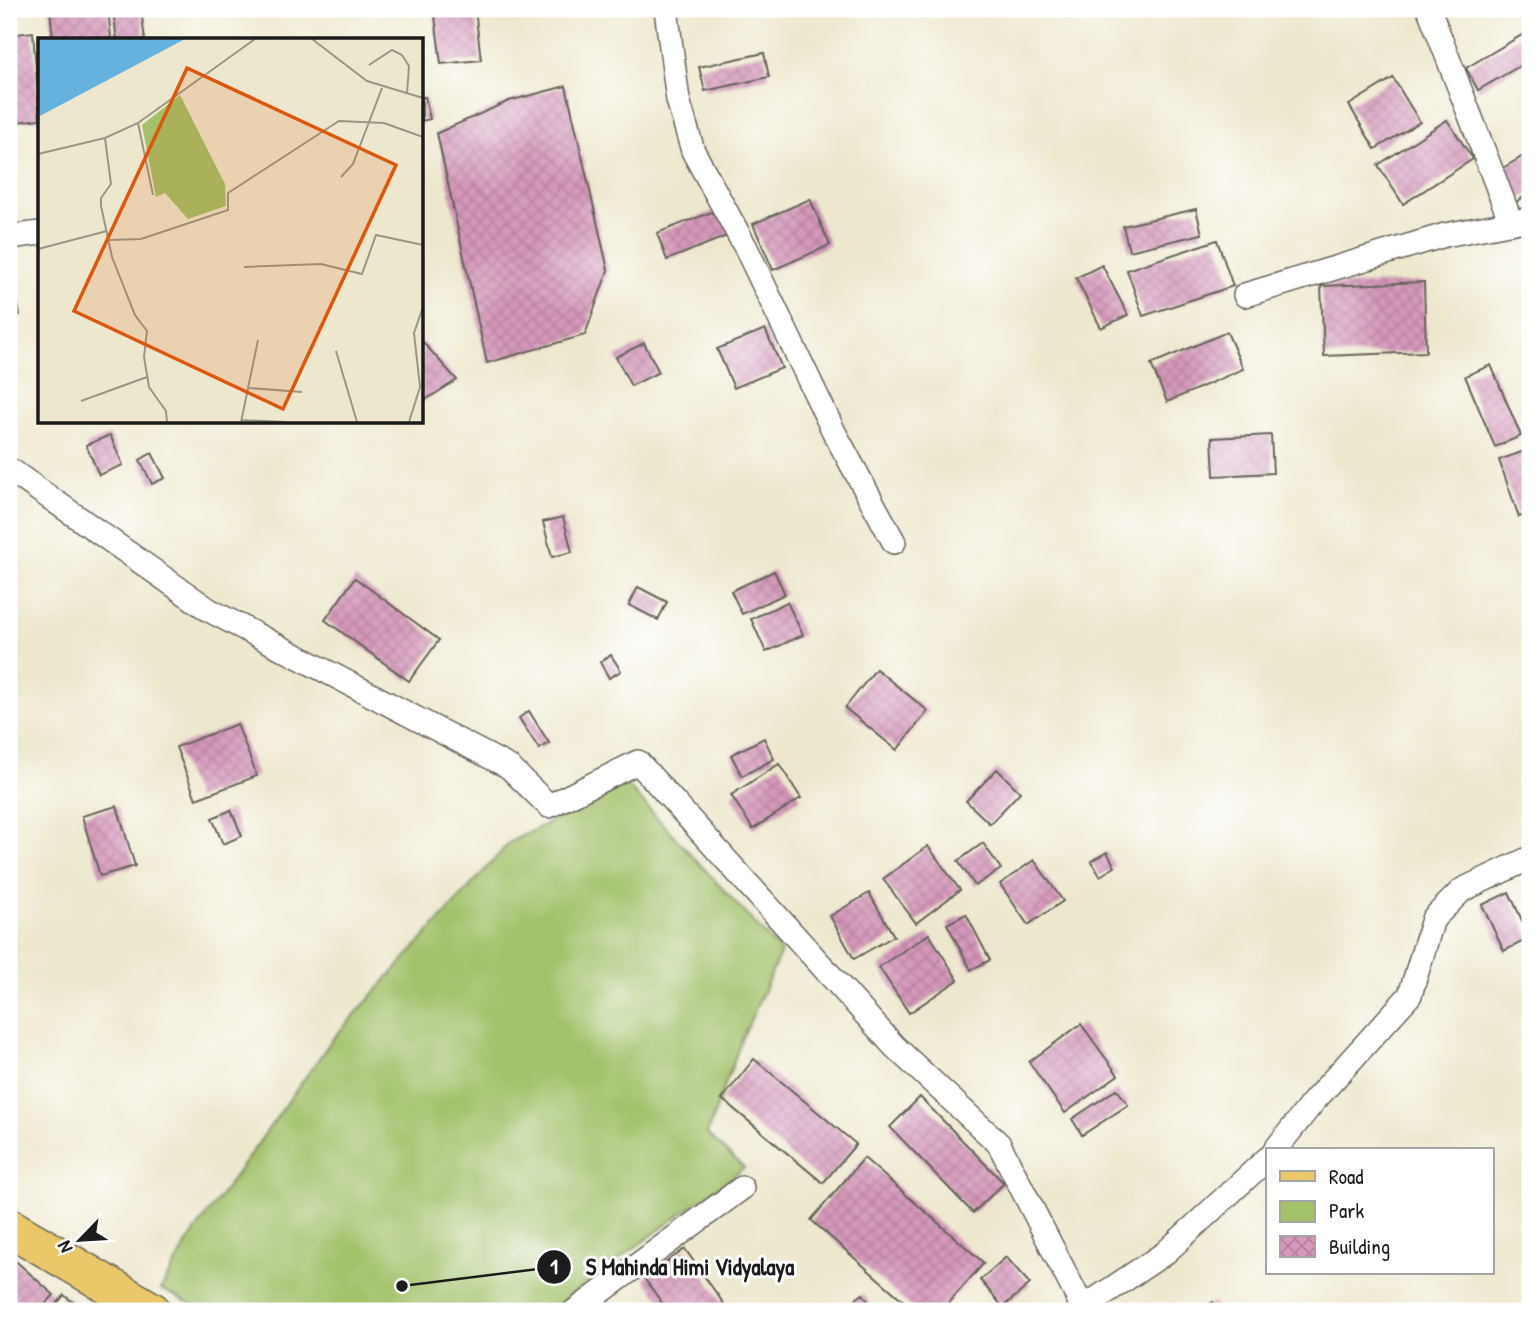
<svg xmlns="http://www.w3.org/2000/svg" width="1539" height="1320" font-family="'Patrick Hand',sans-serif">
  <style>
    .green { fill: #a2c169; stroke: #5f6e42; stroke-width: 2 }
    .building { fill: url(#building-cross-hatch) }
    .lines { fill: none; stroke-linecap: round; stroke-linejoin: round }
    .street-casing { stroke: #65635a; stroke-width: 26 }
    .primary-casing { stroke: #65635a; stroke-width: 40 }
    .street { stroke: #fff; stroke-width: 23 }
    .primary { stroke: #eac769; stroke-width: 37 }
    .inset-road { fill: none; stroke: #999686; stroke-width: 2 }
    .view { fill: #de560d; fill-opacity: 0.15; stroke: #de560d; stroke-width: 3.5 }
    .inset-edge { fill: none; stroke: #1c1c1c; stroke-width: 3.5 }
    .leader { fill: none; stroke: #1c1c1c; stroke-width: 2.5 }
    .callout-dot { fill: #1c1c1c; stroke: #fff; stroke-width: 2.5 }
    .mark-label { font-size: 21px; text-anchor: middle; font-weight: bold; fill: #fff }
    .callout-label { font-size: 23px; text-anchor: middle; font-weight: bold; fill: #1c1c1c; stroke: #fff; stroke-width: 6; stroke-linejoin: round; paint-order: stroke }
  </style>
  <defs>
    <pattern id="building-cross-hatch" width="8" height="8" patternUnits="userSpaceOnUse" patternTransform="scale(1.75)"><rect width="8" height="8" fill="#d598ba"/><path d="M0 0l8 8M0 8l8-8" fill="none" stroke="#b6829f"/></pattern>
  </defs>
  <rect width="100%" height="100%" fill="#fff"/>
  <filter id="ink" filterUnits="userSpaceOnUse"><feTurbulence type="fractalNoise" baseFrequency=".0143" numOctaves="2"/><feDisplacementMap in="SourceGraphic" scale="14" xChannelSelector="R" yChannelSelector="G"/><feConvolveMatrix kernelMatrix="1 2 1 2 8 2 1 2 1" color-interpolation-filters="sRGB"/></filter>
  <filter id="wash" filterUnits="userSpaceOnUse"><feTurbulence type="fractalNoise" baseFrequency=".00686" numOctaves="4" result="noise"/><feDisplacementMap in="SourceGraphic" scale="28" xChannelSelector="R" yChannelSelector="G"/><feGaussianBlur stdDeviation="1.57" result="paint"/><feColorMatrix in="noise" values="0 0 0 0 0 0 0 0 0 0 0 0 0 0 0 0 0 1.4 0 .05"/><feComposite in="paint" operator="in"/></filter>
  <g filter="url(#wash)">
    <rect width="100%" height="100%" fill="#ede8cd"/>
    <!-- green -->
    <path class="green" d="M626 784 781 952 742 1039 707 1134 744 1168 548 1311H204L161 1289 187 1243 332 1040 510 842Z"/>
    <g id="blocks">
      <!-- building -->
      <g class="building">
        <path d="M50 9H108L111 38 53 40Z"/>
        <path d="M113 9H141L145 40H117Z"/>
        <path d="M434 9H475L481 60 441 64Z"/>
        <path d="M33 32 40 119 9 123V35Z"/>
        <path d="M1522 35 1530 49V60L1478 90 1466 68Z"/>
        <path d="M764 53 769 77 705 91 699 67Z"/>
        <path d="M1393 78 1420 122 1375 149 1349 105Z"/>
        <path d="M566 86 608 270 585 335 487 363 437 133 509 101Z"/>
        <path d="M422 97H425L430 119 422 121Z"/>
        <path d="M1447 120 1473 159 1403 204 1378 165Z"/>
        <path d="M1530 152V193L1516 202 1498 171Z"/>
        <path d="M810 199 830 245 773 270 753 224Z"/>
        <path d="M722 208 732 234 667 260 657 233Z"/>
        <path d="M1196 209 1202 234 1129 251 1123 226Z"/>
        <path d="M1217 240 1233 286 1143 316 1127 270Z"/>
        <path d="M10 263 20 315 9 317V264Z"/>
        <path d="M1102 265 1128 315 1101 328 1076 278Z"/>
        <path d="M1424 282 1426 352 1324 356 1321 286Z"/>
        <path d="M765 329 782 368 734 388 717 349Z"/>
        <path d="M1227 332 1243 369 1167 402 1151 364Z"/>
        <path d="M422 341 457 380 422 402Z"/>
        <path d="M644 343 659 372 631 386 616 357Z"/>
        <path d="M1491 365 1521 436 1495 447 1465 376Z"/>
        <path d="M110 435 123 465 99 475 86 445Z"/>
        <path d="M1271 435 1273 473 1214 476 1212 438Z"/>
        <path d="M1530 449V513L1519 517 1499 460Z"/>
        <path d="M152 453 165 478 152 484 140 460Z"/>
        <path d="M563 517 572 552 552 557 543 522Z"/>
        <path d="M774 571 785 594 742 614 731 591Z"/>
        <path d="M355 578 439 640 409 681 325 620Z"/>
        <path d="M638 587 667 602 658 620 629 605Z"/>
        <path d="M787 602 803 635 766 652 751 619Z"/>
        <path d="M611 655 621 671 609 678 600 662Z"/>
        <path d="M876 669 928 711 897 750 845 708Z"/>
        <path d="M529 711 549 743 539 749 519 718Z"/>
        <path d="M237 724 257 776 196 799 176 747Z"/>
        <path d="M764 738 774 759 742 776 731 755Z"/>
        <path d="M779 764 801 798 753 829 731 795Z"/>
        <path d="M997 769 1020 792 990 824 966 801Z"/>
        <path d="M117 806 135 866 100 876 82 816Z"/>
        <path d="M231 810 242 836 223 844 212 818Z"/>
        <path d="M983 843 1001 869 975 886 958 861Z"/>
        <path d="M928 846 960 890 916 923 883 879Z"/>
        <path d="M1107 852 1115 867 1100 876 1091 861Z"/>
        <path d="M1034 860 1063 901 1028 925 1000 884Z"/>
        <path d="M1509 892 1530 938 1504 951 1482 905Z"/>
        <path d="M869 893 894 936 854 959 830 916Z"/>
        <path d="M966 914 990 960 971 970 947 924Z"/>
        <path d="M929 934 958 980 909 1013 879 967Z"/>
        <path d="M1081 1024 1118 1075 1065 1113 1029 1062Z"/>
        <path d="M754 1059 856 1144 823 1183 722 1099Z"/>
        <path d="M1117 1089 1128 1105 1082 1135 1072 1119Z"/>
        <path d="M920 1097 1004 1183 973 1213 890 1127Z"/>
        <path d="M864 1158 984 1263 941 1311H915L811 1220Z"/>
        <path d="M685 1249 729 1311H668L644 1278Z"/>
        <path d="M9 1255 54 1295 39 1311H9Z"/>
        <path d="M1006 1257 1030 1284 1003 1307 980 1280Z"/>
        <path d="M863 1294 875 1311H839Z"/>
        <path d="M64 1295 84 1311H51Z"/>
        <path d="M1213 1302 1218 1311H1196Z"/>
      </g>
    </g>
  </g>
  <g filter="url(#ink)">
    <use href="#blocks" fill-opacity="0" stroke="#65635a" stroke-width="2"/>
    <g class="lines">
      <!-- street casing -->
      <g class="street-casing">
        <g id="street">
          <path d="M666 9 678 100 693 151 746 248 834 432 894 542"/>
          <path d="M1429 9 1511 222"/>
          <path d="M9 237 40 233"/>
          <path d="M1245 295 1445 235 1530 219"/>
          <path d="M9 469 209 610 509 767 549 806 638 762 894 1046 999 1144 1083 1308"/>
          <path d="M1275 1150 1314 1101 1410 995 1433 919 1462 890 1530 858"/>
          <path d="M575 1311 742 1188"/>
          <path d="M1078 1311 1165 1253 1268 1158"/>
        </g>
      </g>
      <!-- primary casing -->
      <g class="primary-casing">
        <path id="primary" d="M9 1227 152 1311"/>
      </g>
      <!-- street -->
      <use href="#street" class="street"/>
      <!-- primary -->
      <use href="#primary" class="primary"/>
    </g>
  </g>
  <!-- overview -->
  <g transform="translate(38 38)">
    <rect width="385" height="385" fill="#ede8cd"/>
    <path d="M142 57 187 146 188 168 150 181 127 155 118 159 104 87Z" fill="#a2c169"/>
    <path d="M0 1H147L0 79Z" fill="#66b2df"/>
    <path class="inset-road" d="M274 1 329 43 385 60M331 27 354 12 364 17 371 28 369 56M100 85 115 157M67 100 73 146 63 160V168L74 219 97 277 109 293 106 319 111 349 128 373 129 384M0 116 67 100 100 85 217 1M303 139 315 126 344 50M71 202 103 201 190 172V155L301 83 346 85 385 99M0 211 69 193M206 229 283 226 324 236 338 197 385 207M298 313 319 384M211 350 264 354M43 363 109 339M203 382 248 384M203 384 220 302M371 384 382 349 376 295 385 269"/>
    <path class="view" d="M149 30 358 127 245 371 36 273Z"/>
    <rect width="385" height="385" class="inset-edge"/>
  </g>
  <!-- callouts -->
  <path class="leader" d="M402 1286L554 1267"/>
  <g class="callout-dot">
    <circle cx="402" cy="1286" r="7"/>
    <circle cx="554" cy="1267" r="18"/>
  </g>
  <g class="mark-label">
    <text x="554" y="1274">1</text>
  </g>
  <g class="callout-label">
    <text x="690" y="1275">S Mahinda Himi Vidyalaya</text>
  </g>
  <!-- margin -->
  <rect width="1539" height="1320" fill="none" stroke="#fff" stroke-width="35"/>
  <!-- legend -->
  <rect x="1266" y="1148" width="228" height="126" fill="#ffffff" stroke="#a4a4a4" stroke-width="2"/>
  <rect x="1280" y="1171" width="35" height="10" fill="#eac769" stroke="#a4a4a4" stroke-width="2"/>
  <text x="1329" y="1184" font-size="21" fill="#1c1c1c">Road</text>
  <rect x="1280" y="1201" width="35" height="21" fill="#a2c169" stroke="#a4a4a4" stroke-width="2"/>
  <text x="1329" y="1218" font-size="21" fill="#1c1c1c">Park</text>
  <rect x="1280" y="1236" width="35" height="21" fill="url(#building-cross-hatch)" stroke="#a4a4a4" stroke-width="2"/>
  <text x="1329" y="1254" font-size="21" fill="#1c1c1c">Building</text>
  <!-- north arrow -->
  <g transform="translate(80 1240) rotate(245)" stroke="#ffffff" stroke-width="5" paint-order="stroke">
  <path d="M0-5L12 26L0 18L-12 26Z" fill="#1c1c1c"/>
  <text y="-10" font-size="19" font-weight="bold" text-anchor="middle" fill="#1c1c1c">N</text>
  </g>
</svg>
